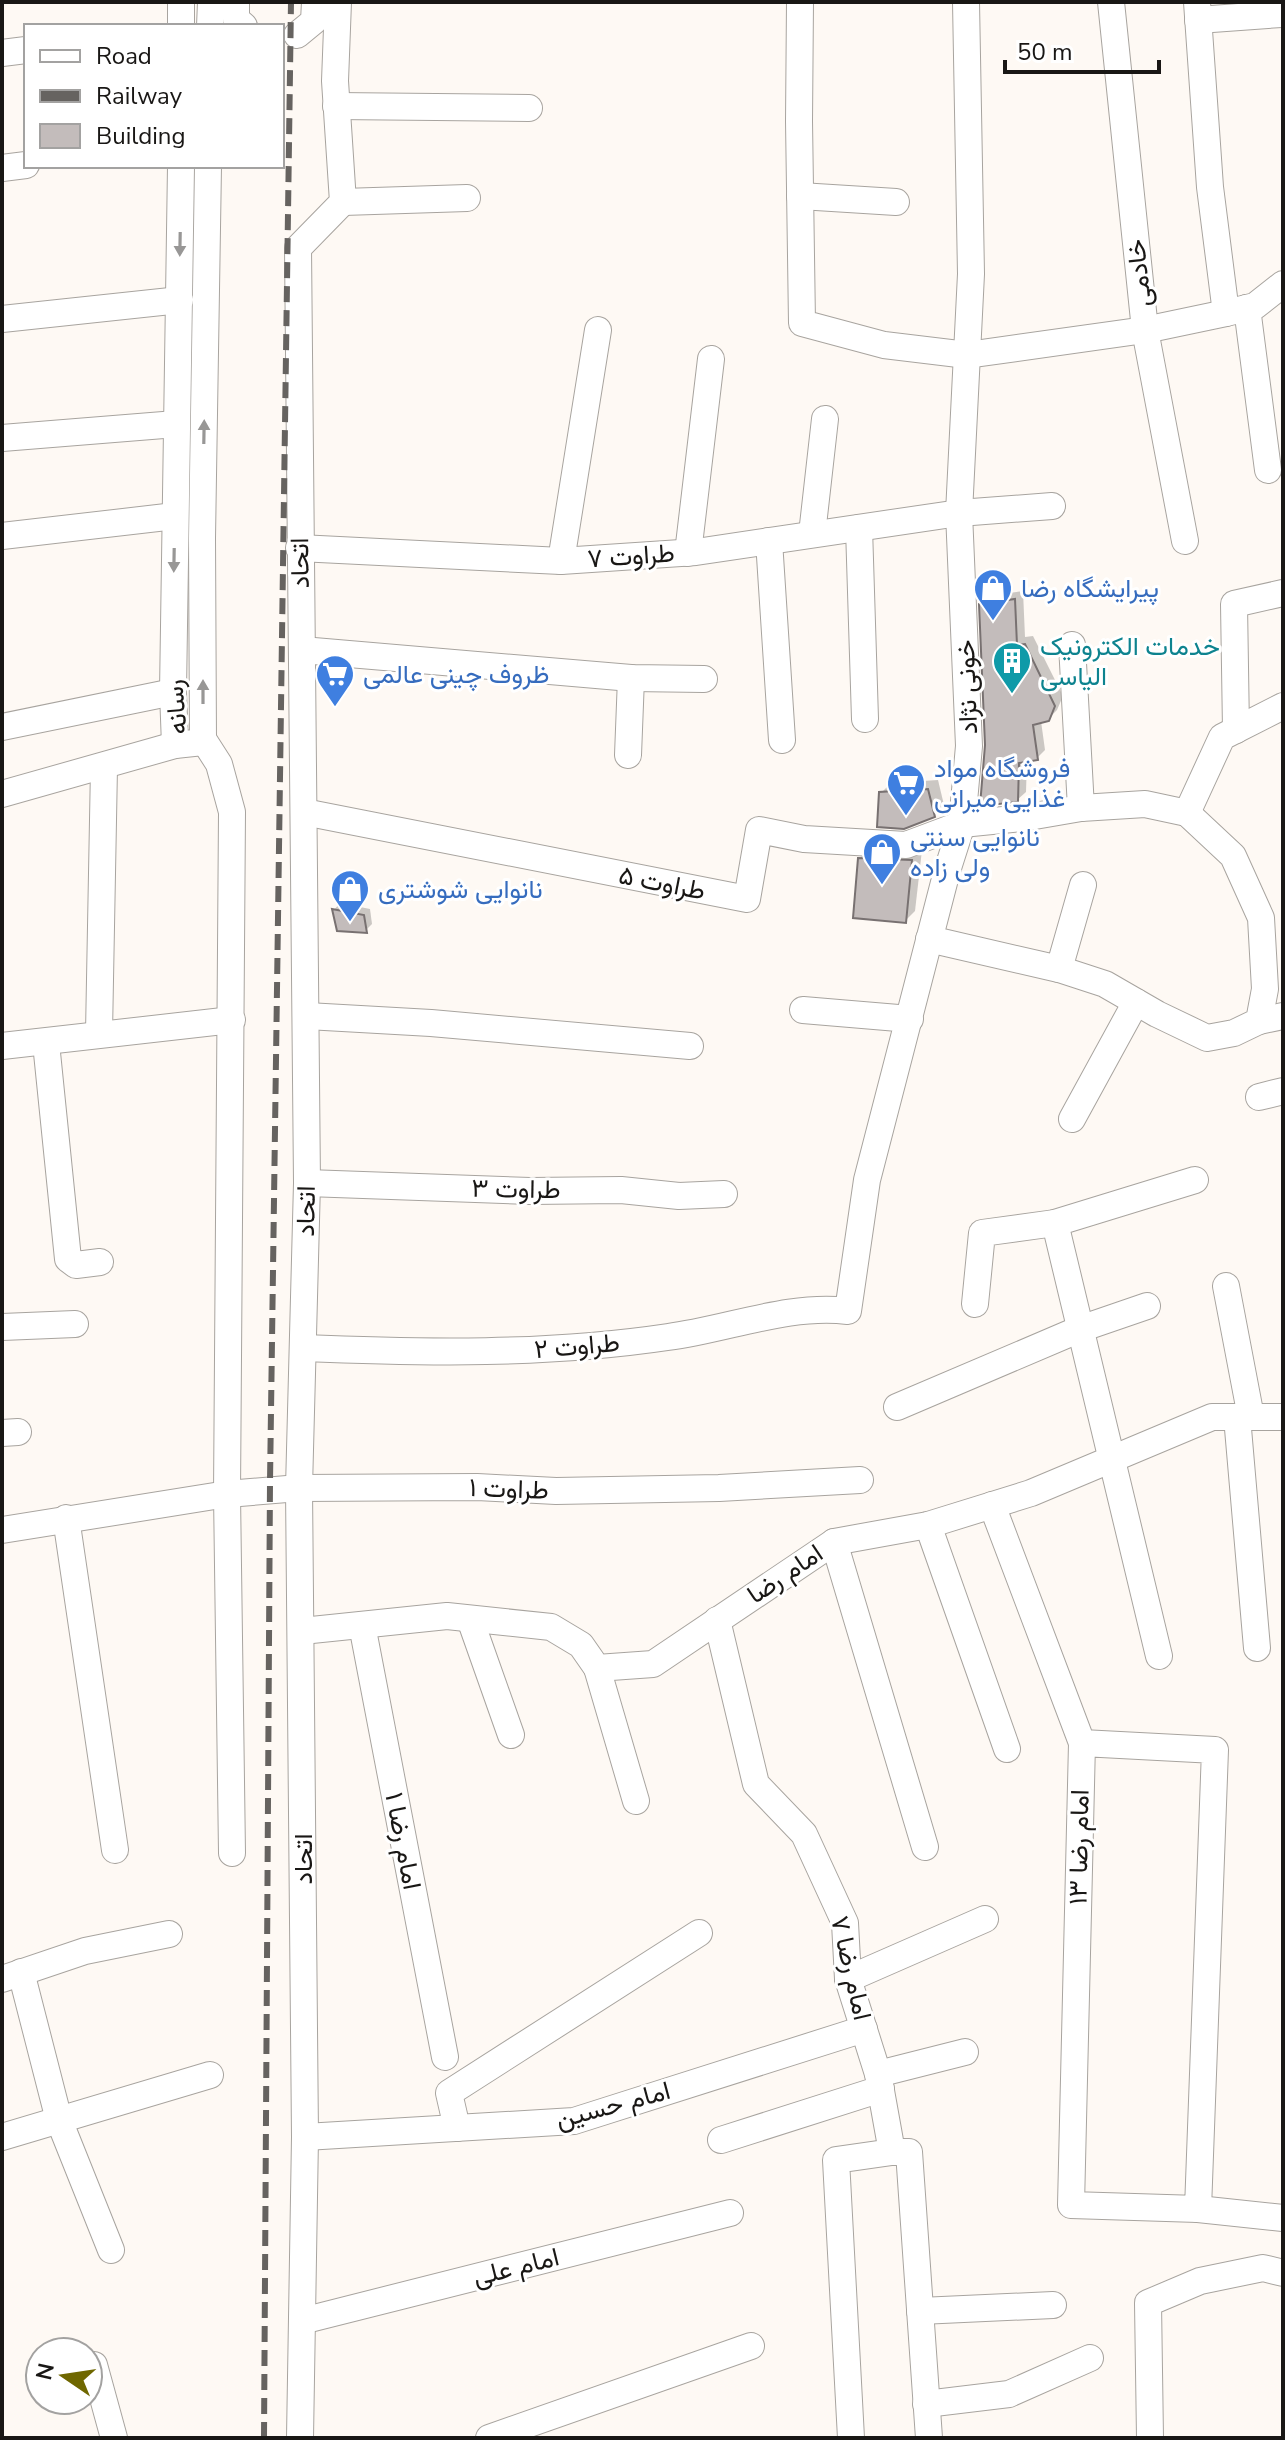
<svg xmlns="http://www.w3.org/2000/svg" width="1285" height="2440" font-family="'Nunito Sans',Vazirmatn,sans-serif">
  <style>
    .shadow { fill: #0003 }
    .building { fill: #c3bcbb; stroke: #787171; stroke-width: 2 }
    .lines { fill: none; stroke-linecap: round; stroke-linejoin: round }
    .minor-casing { stroke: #a8a49f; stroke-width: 28 }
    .minor { stroke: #fff; stroke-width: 26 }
    .rail { stroke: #666360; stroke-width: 6; stroke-dasharray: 16 8; stroke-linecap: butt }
    .oneway { fill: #989796 }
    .labels { text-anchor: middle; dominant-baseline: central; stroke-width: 6; stroke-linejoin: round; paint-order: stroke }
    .street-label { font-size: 26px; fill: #191715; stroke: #fff }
    .shop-label { font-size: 26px; fill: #366cbe; stroke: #fff; text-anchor: start }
    .culture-label { font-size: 26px; fill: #0d838f; stroke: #fff; text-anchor: start }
  </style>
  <rect width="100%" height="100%" fill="#fef9f4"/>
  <!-- shadow -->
  <g class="shadow">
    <path d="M1023 591 1025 637 1033 636 1063 696 1057 710 1048 719 1041 721 1045 750 1037 758 1027 760 1026 792 1017 800 987 745 981 605 990 596Z"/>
    <path d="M938 780 944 805 933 815 881 793 891 783Z"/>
    <path d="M870 849 922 850 915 911 905 921 859 859Z"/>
    <path d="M340 903 370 909 372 924 366 930 334 910Z"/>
  </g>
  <!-- building -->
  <g class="building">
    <path d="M1015 599 1017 645 1025 644 1055 706 1049 721 1033 725 1038 760 1019 763 1018 802 980 806 985 745 979 604Z"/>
    <path d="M928 789 935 817 904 829 877 827 879 792Z"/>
    <path d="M858 858 912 860 906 923 853 918Z"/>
    <path d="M332 909 364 915 367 933 337 931Z"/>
  </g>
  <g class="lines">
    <!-- minor casing -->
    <g class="minor-casing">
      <g id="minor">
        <path d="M236 2V19L244 26"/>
        <path d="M800 2 799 121 802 323 884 345 967 355 1145 330 1226 313 1255 306 1283 284"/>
        <path d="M1111 2 1145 330 1185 541"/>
        <path d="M1197 2 1210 187 1226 313"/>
        <path d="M1198 20 1281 14"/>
        <path d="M181 26V2"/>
        <path d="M210 26 211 2"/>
        <path d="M297 35 314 21 315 2"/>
        <path d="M2 53 26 50"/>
        <path d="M336 106 529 108"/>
        <path d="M2 168 26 165"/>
        <path d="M800 196 896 202"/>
        <path d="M343 202 467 198"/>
        <path d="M1247 308 1268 470"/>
        <path d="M2 319 180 300"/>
        <path d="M2 438 176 424"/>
        <path d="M859 528 865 719"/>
        <path d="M812 534 825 419"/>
        <path d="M2 536 175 516"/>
        <path d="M769 541 782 740"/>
        <path d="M299 548 561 561 696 552 959 513 1052 506"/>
        <path d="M688 553 711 359"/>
        <path d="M561 561 598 330"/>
        <path d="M1072 645 1081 808"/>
        <path d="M302 650 631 678 704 679"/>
        <path d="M2 727 173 692"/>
        <path d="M1236 730 1234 604 1283 593"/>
        <path d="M203 739 219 764 232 812 227 1494 232 1853"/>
        <path d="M175 745 173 692 181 166"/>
        <path d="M628 755 631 678"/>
        <path d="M2 794 175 745 203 742 202 538 208 166"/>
        <path d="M304 812 747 899 759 830 804 839 906 845 962 824 1023 818 1081 808 1145 804 1187 813 1222 737 1283 706"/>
        <path d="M1083 885 1059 969 1105 984 1157 1014 1207 1038 1234 1033 1259 1021 1265 989 1261 918 1233 856 1187 813"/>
        <path d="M929 939 1059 969"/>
        <path d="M803 1010 910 1019"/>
        <path d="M307 1016 431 1023 690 1046"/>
        <path d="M1259 1021 1283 1016"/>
        <path d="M99 1033 104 767"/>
        <path d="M46 1043 68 1259 76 1265 100 1262"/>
        <path d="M2 1046 232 1020"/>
        <path d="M1259 1097 1283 1091"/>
        <path d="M1072 1119 1136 1002"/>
        <path d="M307 1183 530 1191 621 1190 679 1196 724 1194"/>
        <path d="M1226 1286 1251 1417"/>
        <path d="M975 1304 982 1233 1055 1223"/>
        <path d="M2 1327 75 1324"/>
        <path d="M303 1348C425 1353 547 1355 668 1337 729 1329 787 1304 848 1311L867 1180 947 871 962 824 969 746 959 513 971 274 966 2"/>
        <path d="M897 1407 1080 1329 1147 1306"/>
        <path d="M1237 1417 1257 1648"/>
        <path d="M2 1433 18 1432"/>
        <path d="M992 1505 1082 1743 1071 2205 1198 2209 1215 1750 1082 1743"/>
        <path d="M66 1518 115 1850"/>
        <path d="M928 1525 1007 1749"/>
        <path d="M2 1530 227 1494 299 1488 477 1487 556 1491 719 1488 860 1480"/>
        <path d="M834 1542 925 1847"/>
        <path d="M470 1619 511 1735"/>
        <path d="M717 1620 756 1784 804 1834 845 1923 848 1979 878 2074 892 2152"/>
        <path d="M362 1625 445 2057"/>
        <path d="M302 1631 447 1616 551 1627 581 1645 597 1668 653 1664 834 1542 928 1525 1031 1493 1212 1417H1283"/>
        <path d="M1159 1656 1055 1223 1195 1180"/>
        <path d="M597 1668 636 1801"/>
        <path d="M21 1972 59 2120 111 2250"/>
        <path d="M2 1979 85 1951 169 1934"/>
        <path d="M848 1979 985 1919"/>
        <path d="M878 2074 965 2052"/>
        <path d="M457 2128 449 2093 699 1933"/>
        <path d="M2 2137 210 2075"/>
        <path d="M305 2137 574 2121 864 2029"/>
        <path d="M721 2140 881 2089"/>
        <path d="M1198 2209 1283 2218"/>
        <path d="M920 2311 1053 2305"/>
        <path d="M302 2321 730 2213"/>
        <path d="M94 2365 114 2438"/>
        <path d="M926 2404 1009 2394 1090 2358"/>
        <path d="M300 2438 305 2137 299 1488 307 1183 298 248 343 202 335 81 338 2"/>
        <path d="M489 2438 751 2346"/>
        <path d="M851 2438 836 2160 892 2152H909L929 2438"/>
        <path d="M1150 2438 1148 2303 1200 2281 1263 2268 1283 2273"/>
      </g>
    </g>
    <!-- minor -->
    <use href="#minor" class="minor"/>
    <!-- rail -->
    <path class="rail" d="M264 2438 270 1482 291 2"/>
  </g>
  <!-- one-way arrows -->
  <defs><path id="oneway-solid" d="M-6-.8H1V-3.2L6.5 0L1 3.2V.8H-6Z" transform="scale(2)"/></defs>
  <g class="oneway">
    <use href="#oneway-solid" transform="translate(180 244) rotate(91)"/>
    <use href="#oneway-solid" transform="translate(204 432) rotate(-89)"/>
    <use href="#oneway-solid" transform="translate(174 560) rotate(91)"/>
    <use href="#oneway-solid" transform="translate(203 692) rotate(-90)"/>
  </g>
  <!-- icons -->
  <defs>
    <g id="shop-pin" transform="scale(2)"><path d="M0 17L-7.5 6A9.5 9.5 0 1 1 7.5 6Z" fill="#3f7fe0" stroke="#fff"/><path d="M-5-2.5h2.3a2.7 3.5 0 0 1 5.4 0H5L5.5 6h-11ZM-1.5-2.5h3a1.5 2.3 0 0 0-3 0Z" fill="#fff"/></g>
    <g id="building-pin" transform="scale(2)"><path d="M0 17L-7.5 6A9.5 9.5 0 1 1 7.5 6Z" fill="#0f9aa8" stroke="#fff"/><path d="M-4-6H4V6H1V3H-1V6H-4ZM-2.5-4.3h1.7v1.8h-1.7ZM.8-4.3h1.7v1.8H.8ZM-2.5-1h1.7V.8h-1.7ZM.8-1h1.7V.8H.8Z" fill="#fff"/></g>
    <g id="supermarket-pin" transform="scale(2)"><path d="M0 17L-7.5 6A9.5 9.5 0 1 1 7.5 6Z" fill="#3f7fe0" stroke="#fff"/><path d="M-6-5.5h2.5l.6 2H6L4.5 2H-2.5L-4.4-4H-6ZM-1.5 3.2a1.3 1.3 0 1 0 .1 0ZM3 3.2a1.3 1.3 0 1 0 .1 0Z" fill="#fff"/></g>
  </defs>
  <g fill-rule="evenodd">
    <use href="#shop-pin" x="993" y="588"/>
    <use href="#building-pin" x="1012" y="661"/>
    <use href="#supermarket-pin" x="335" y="674"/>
    <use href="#supermarket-pin" x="906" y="783"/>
    <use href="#shop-pin" x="882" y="852"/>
    <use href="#shop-pin" x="350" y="889"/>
  </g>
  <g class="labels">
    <!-- street labels -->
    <g class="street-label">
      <text transform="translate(1139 273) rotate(-96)">خادمی</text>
      <text transform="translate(631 556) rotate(-4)">طراوت ۷</text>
      <text transform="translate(300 563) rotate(-91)">اتحاد</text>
      <text transform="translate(967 687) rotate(-92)">خونی نژاد</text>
      <text transform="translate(176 707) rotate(-95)">رسانه</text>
      <text transform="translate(662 883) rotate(11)">طراوت ۵</text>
      <text transform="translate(516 1189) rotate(1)">طراوت ۳</text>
      <text transform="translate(306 1211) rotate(-89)">اتحاد</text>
      <text transform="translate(577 1346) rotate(-5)">طراوت ۲</text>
      <text transform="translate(509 1489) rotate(2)">طراوت ۱</text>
      <text transform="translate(785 1574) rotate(-34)">امام رضا</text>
      <text transform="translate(403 1841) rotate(79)">امام رضا ۱</text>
      <text transform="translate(1079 1847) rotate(-89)">امام رضا ۱۳</text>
      <text transform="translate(303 1859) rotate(-90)">اتحاد</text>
      <text transform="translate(851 1968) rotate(77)">امام رضا ۷</text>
      <text transform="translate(613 2105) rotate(-15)">امام حسین</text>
      <text transform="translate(516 2267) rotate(-14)">امام علی</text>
    </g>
    <!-- shop labels -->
    <g class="shop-label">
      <text x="1021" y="588">پیرایشگاه رضا</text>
      <text x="363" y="674">ظروف چینی عالمی</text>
      <text x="934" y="768">فروشگاه مواد<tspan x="934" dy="30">غذایی میرانی</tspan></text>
      <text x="910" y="837">نانوایی سنتی<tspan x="910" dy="30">ولی زاده</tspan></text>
      <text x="378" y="889">نانوایی شوشتری</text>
    </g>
    <!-- culture labels -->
    <g class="culture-label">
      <text x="1040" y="646">خدمات الکترونیک<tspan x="1040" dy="30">الیاسی</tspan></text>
    </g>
  </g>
  <!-- border -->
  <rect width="1285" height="2440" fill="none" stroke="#191715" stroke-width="8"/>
  <!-- legend -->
  <rect x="24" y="24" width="260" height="144" fill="#ffffff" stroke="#a3a2a1" stroke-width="2"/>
  <rect x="40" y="50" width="40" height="12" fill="#ffffff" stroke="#a3a2a1" stroke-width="2"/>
  <text x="96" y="64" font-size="24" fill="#191715">Road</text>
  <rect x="40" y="90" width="40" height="12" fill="#666360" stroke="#a3a2a1" stroke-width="2"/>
  <text x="96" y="104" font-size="24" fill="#191715">Railway</text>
  <rect x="40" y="124" width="40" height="24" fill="#c3bcbb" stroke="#a3a2a1" stroke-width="2"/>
  <text x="96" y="144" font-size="24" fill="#191715">Building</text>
  <!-- north arrow -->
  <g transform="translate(64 2376) rotate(283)"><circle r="38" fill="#ffffff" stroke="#a3a2a1" stroke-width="2"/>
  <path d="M0-6L14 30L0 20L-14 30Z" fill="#6f6700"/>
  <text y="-12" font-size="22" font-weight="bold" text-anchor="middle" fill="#191715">N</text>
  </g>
  <!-- scale -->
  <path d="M1005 60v12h154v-12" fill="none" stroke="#191715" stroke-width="4"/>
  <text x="1017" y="60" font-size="24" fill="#191715" stroke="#ffffff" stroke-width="6" paint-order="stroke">50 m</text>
</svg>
